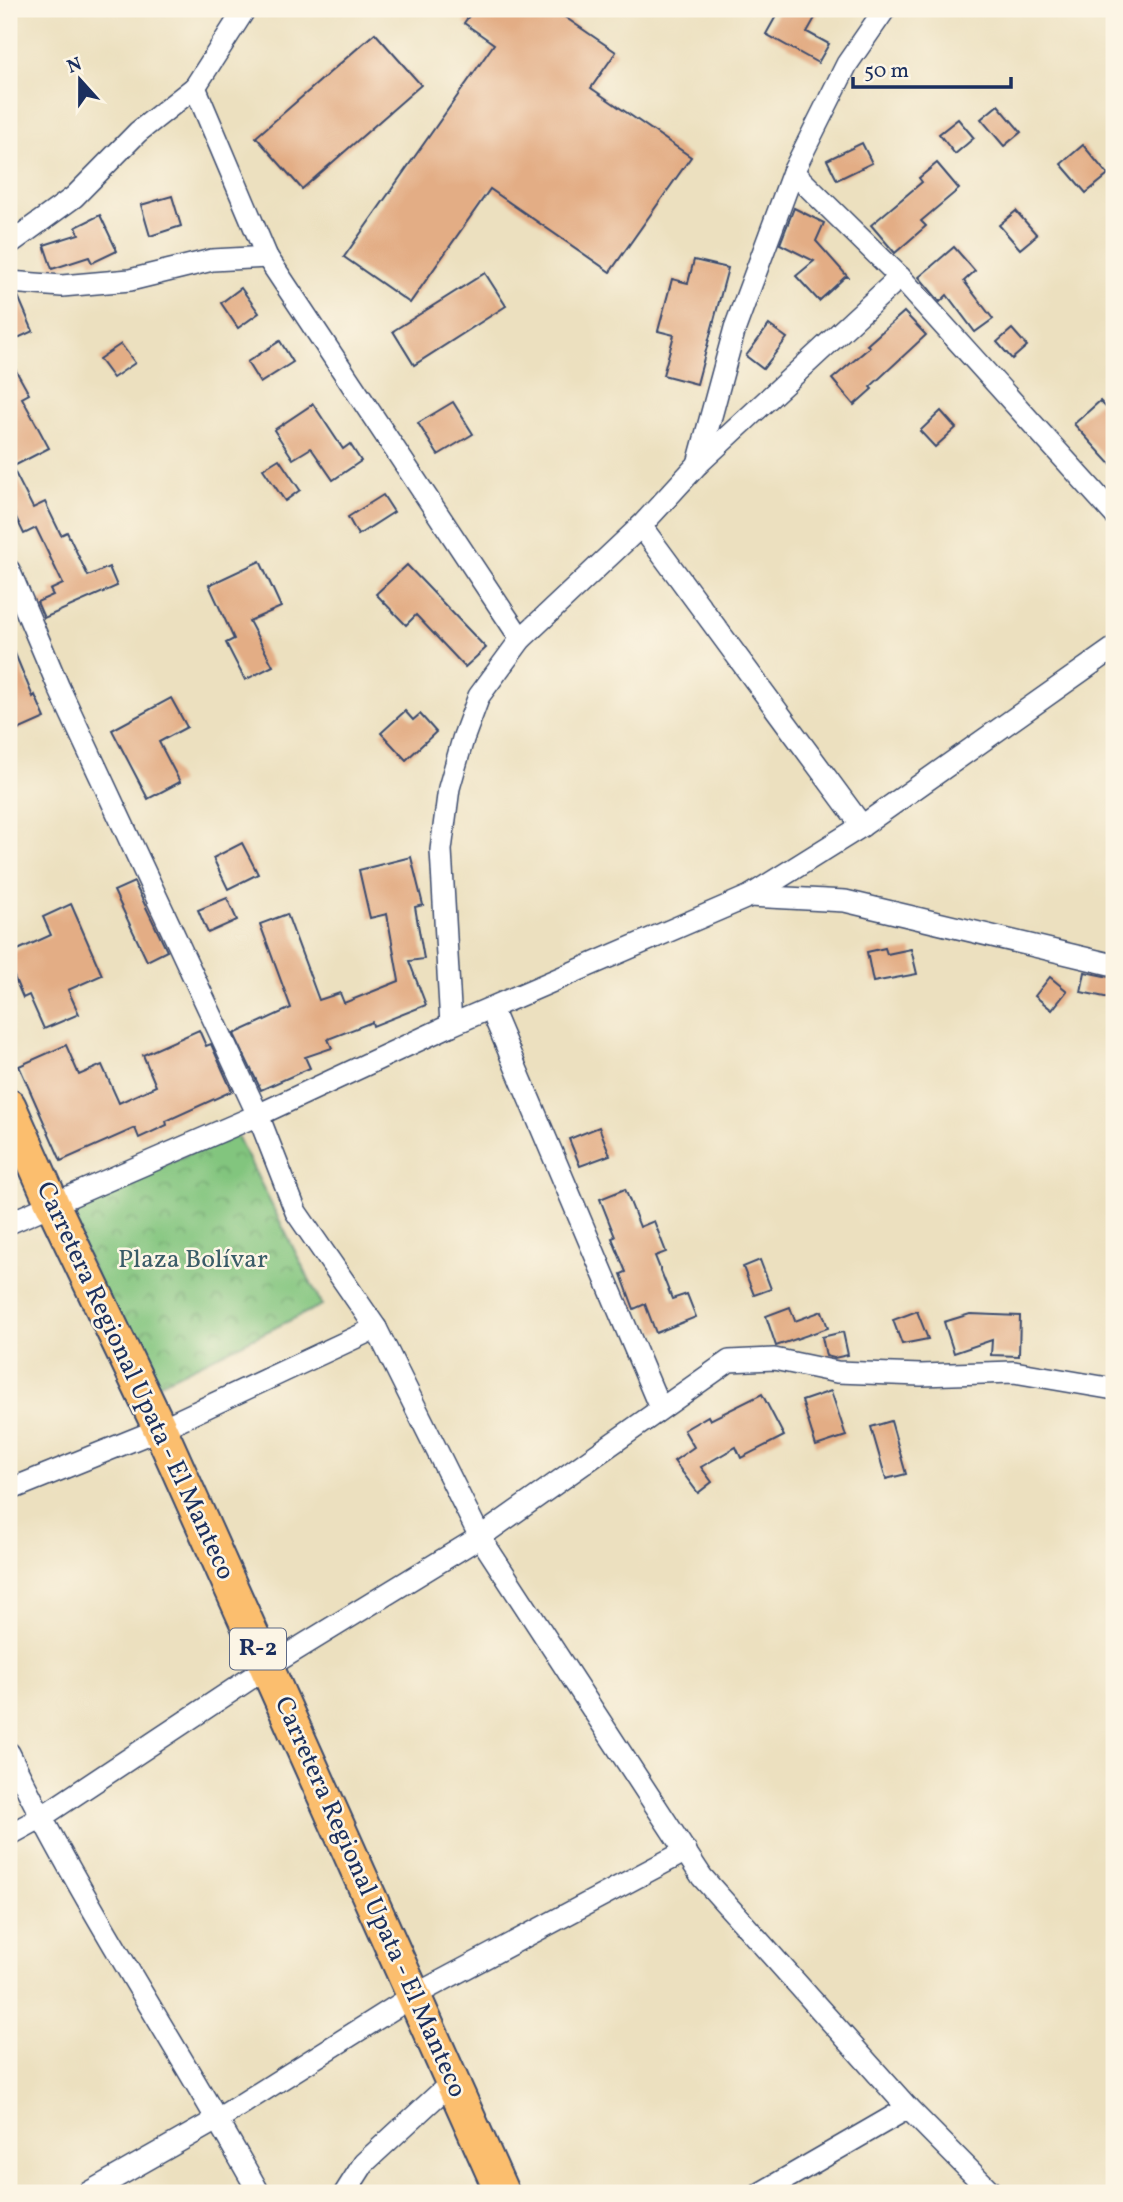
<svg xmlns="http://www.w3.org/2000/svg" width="1123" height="2202" font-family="Vollkorn,serif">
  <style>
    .park { fill: url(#park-crowns); stroke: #4e7a6e; stroke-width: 2 }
    .building { fill: #e3ad85 }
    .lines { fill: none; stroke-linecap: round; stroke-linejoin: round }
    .street-casing { stroke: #3a4a6d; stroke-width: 24 }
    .primary-casing { stroke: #3a4a6d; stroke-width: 37 }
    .street { stroke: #fff; stroke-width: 21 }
    .primary { stroke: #fbbe6e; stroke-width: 33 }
    .labels { text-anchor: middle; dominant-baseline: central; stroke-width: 5; stroke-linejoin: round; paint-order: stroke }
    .shield { fill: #fcf5e5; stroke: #5e6a86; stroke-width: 2 }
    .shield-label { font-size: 24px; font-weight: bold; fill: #1b2f5e }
    .park-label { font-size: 26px; fill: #3a5c68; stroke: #fcf5e5 }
    .street-label { font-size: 26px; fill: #1b2f5e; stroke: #fcf5e5 }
  </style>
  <defs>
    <pattern id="park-crowns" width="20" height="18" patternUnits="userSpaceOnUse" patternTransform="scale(1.75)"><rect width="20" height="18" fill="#82c57e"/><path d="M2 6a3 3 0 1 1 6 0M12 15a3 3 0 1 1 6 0" fill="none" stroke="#6aa06a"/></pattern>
  </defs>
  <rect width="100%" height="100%" fill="#fcf5e5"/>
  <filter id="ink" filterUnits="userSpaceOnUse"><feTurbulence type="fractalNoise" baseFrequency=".0143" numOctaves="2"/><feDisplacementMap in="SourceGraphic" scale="14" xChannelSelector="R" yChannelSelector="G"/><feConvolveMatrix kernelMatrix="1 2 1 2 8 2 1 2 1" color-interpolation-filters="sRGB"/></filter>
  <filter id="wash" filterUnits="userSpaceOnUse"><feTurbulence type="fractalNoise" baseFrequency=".00686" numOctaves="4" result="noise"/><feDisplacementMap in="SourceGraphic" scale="28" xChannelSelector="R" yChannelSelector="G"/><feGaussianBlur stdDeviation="1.57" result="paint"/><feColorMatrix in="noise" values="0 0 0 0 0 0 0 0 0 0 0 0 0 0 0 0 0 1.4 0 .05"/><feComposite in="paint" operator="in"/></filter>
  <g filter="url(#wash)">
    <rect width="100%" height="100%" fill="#ece0bf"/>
    <!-- park -->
    <path class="park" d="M235 1132 322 1305 148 1389 66 1211Z"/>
    <g id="blocks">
      <!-- building -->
      <g class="building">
        <path d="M474 9H553L616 52 591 88 691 157 610 272 490 189 410 303 344 257 494 44 464 23Z"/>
        <path d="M780 9H820L807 32 829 44 818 63 766 34Z"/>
        <path d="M375 33 421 85 302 189 256 137Z"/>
        <path d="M998 105 1021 132 1004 146 981 119Z"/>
        <path d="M958 119 974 138 955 154 939 134Z"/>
        <path d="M862 143 872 163 837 180 827 160Z"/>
        <path d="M1083 145 1108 175 1086 193 1061 164Z"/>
        <path d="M937 163 959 189 921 221 926 226 895 253 871 225 922 182 919 178Z"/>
        <path d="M172 196 181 226 150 236 141 205Z"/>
        <path d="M794 208 824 223 816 241 848 277H845L819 301 796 276 814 261 780 244Z"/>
        <path d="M1016 211 1037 235 1020 249 999 225Z"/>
        <path d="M100 215 117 251 92 263 89 257 52 269 44 245 79 234 76 227Z"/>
        <path d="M954 247 975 271 964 281 993 319 975 332 947 295 940 302 919 277Z"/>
        <path d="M694 260 728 268 697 384 663 375 674 335 658 331 672 279 688 283Z"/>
        <path d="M485 273 506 306 414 365 393 331Z"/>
        <path d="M241 288 259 313 238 328 221 303Z"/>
        <path d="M9 295 18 296 33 331 9 342Z"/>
        <path d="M904 312 926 335 870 387 872 389 854 405 832 379 870 347 867 345Z"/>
        <path d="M769 325 787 338 763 369 746 356Z"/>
        <path d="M1012 329 1027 346 1012 359 997 342Z"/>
        <path d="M280 341 293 362 260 383 247 362Z"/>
        <path d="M121 344 135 363 113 378 99 359Z"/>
        <path d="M9 358 29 394 22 398 49 448 12 467 33 508 45 502 61 535 67 532 88 576 109 567 117 586 44 618 37 602 53 595 50 590 63 584 36 528 24 534 9 503Z"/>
        <path d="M1100 401 1114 416V468L1074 424Z"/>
        <path d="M453 402 473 434 438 455 418 423Z"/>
        <path d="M313 404 343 449 350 444 361 461 333 480 311 448 293 459 274 430Z"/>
        <path d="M941 411 956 428 935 447 920 431Z"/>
        <path d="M279 459 300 490 285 501 263 469Z"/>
        <path d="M383 495 394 512 358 535 348 517Z"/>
        <path d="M260 561 281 607 249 621 273 666 245 680 226 643 234 639 209 585Z"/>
        <path d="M407 565 486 648 465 667 416 615 406 625 376 594Z"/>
        <path d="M9 639 33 697 35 695 45 718 9 734Z"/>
        <path d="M171 698 187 727 159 742 180 782 148 799 112 730Z"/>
        <path d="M405 711 413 720 420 714 436 732 406 760 381 733Z"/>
        <path d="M242 843 258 874 228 889 213 858Z"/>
        <path d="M411 857 423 905 415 907 424 959 409 961 426 1005 373 1026 372 1022 328 1039 332 1048 305 1057 310 1068 261 1090 234 1034 291 1008 260 924 287 914 319 1000 340 993 344 1003 399 981 387 914 370 918 359 870Z"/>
        <path d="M134 882 167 951 147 961 114 891Z"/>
        <path d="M227 898 237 920 208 933 198 910Z"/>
        <path d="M71 904 102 975 68 990 79 1014 44 1029 29 995 23 998 9 965V954L51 935 43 917Z"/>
        <path d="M885 948 887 954 911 949 917 974 873 982 867 952Z"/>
        <path d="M1085 972 1114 978V999L1081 992Z"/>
        <path d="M1050 977 1067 991 1052 1010 1035 996Z"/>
        <path d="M199 1030 206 1046 211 1044 232 1091 166 1121 167 1125 139 1138 135 1128 61 1161 19 1066 66 1045 79 1075 102 1065 119 1103 156 1086 143 1055Z"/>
        <path d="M599 1127 610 1155 580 1166 569 1139Z"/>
        <path d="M625 1189 640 1227 654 1221 666 1252 655 1256 672 1299 687 1294 696 1317 656 1333 645 1304 634 1309 621 1274 626 1272 612 1238 615 1237 600 1199Z"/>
        <path d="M760 1260 771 1289 754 1295 743 1267Z"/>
        <path d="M790 1307 795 1321 822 1311 828 1328 776 1346 766 1316Z"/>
        <path d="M917 1311 928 1339 902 1344 893 1320Z"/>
        <path d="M970 1314 1020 1316 1019 1356 991 1355 992 1340 954 1353 944 1322Z"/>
        <path d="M843 1332 848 1355 834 1358 826 1356 822 1337Z"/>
        <path d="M831 1391 846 1436 816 1446 802 1401Z"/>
        <path d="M762 1394 784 1436 741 1458 736 1447 701 1467 712 1482 698 1493 674 1461 694 1447 684 1430 708 1416 710 1420Z"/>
        <path d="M891 1421 906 1474 886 1479 871 1427Z"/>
      </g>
    </g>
  </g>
  <g filter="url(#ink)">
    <use href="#blocks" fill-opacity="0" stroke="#3a4a6d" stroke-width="2"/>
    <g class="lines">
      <!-- street casing -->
      <g class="street-casing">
        <g id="street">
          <path d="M195 87 267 257 521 639"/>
          <path d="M793 172 900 277 1114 514"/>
          <path d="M9 244 74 197 138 132 195 87 245 9"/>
          <path d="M9 282 62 286 130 280 212 260 267 257"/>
          <path d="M698 464 735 328 793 172 847 64 885 9"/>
          <path d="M641 526 862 826"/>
          <path d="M9 570 59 688 258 1115 296 1212 376 1328 480 1537 702 1877 908 2108 992 2193"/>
          <path d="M750 896 845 901 1114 965"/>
          <path d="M491 1009 660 1408"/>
          <path d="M451 1025 441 850 449 788 463 739 479 696 521 639 641 526 698 464 900 277"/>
          <path d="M9 1223 258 1115 451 1025 750 896 862 826 1114 648"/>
          <path d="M9 1490 160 1429 376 1328"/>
          <path d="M9 1753C82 1904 178 2046 259 2193"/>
          <path d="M9 1835 40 1818 266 1668 480 1537 729 1361 774 1359 837 1372 921 1375 1014 1372 1114 1389"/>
          <path d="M88 2193 218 2119 413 1996 686 1851"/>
          <path d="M345 2193 364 2163 453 2081"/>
          <path d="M761 2193 908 2108"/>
        </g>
      </g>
      <!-- primary casing -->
      <g class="primary-casing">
        <path id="primary" d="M9 1106 52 1203 160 1429 502 2193"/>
      </g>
      <!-- street -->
      <use href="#street" class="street"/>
      <!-- primary -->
      <use href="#primary" class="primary"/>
    </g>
  </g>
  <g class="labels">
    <!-- shield labels -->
    <rect class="shield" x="230" y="1628.5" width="56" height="41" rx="5"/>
    <g class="shield-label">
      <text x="258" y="1649">R-2</text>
    </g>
    <!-- park labels -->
    <g class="park-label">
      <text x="193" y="1260">Plaza Bolívar</text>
    </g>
    <!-- street labels -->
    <g class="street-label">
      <text transform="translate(135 1381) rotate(65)">Carretera Regional Upata - El Manteco</text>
      <text transform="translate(370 1897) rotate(66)">Carretera Regional Upata - El Manteco</text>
    </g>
  </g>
  <!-- margin -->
  <rect width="1123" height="2202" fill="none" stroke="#fcf5e5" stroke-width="35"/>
  <!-- north arrow -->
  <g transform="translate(80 80) rotate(339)" stroke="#fcf5e5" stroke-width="5" paint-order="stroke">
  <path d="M0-5L12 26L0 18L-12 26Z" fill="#1b2f5e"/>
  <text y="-10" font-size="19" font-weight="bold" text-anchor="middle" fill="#1b2f5e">N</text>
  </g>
  <!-- scale -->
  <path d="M853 77v10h158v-10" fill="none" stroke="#1b2f5e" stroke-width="3.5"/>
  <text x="864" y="77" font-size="21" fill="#1b2f5e" stroke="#fcf5e5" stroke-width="5" paint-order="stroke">50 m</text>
</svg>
